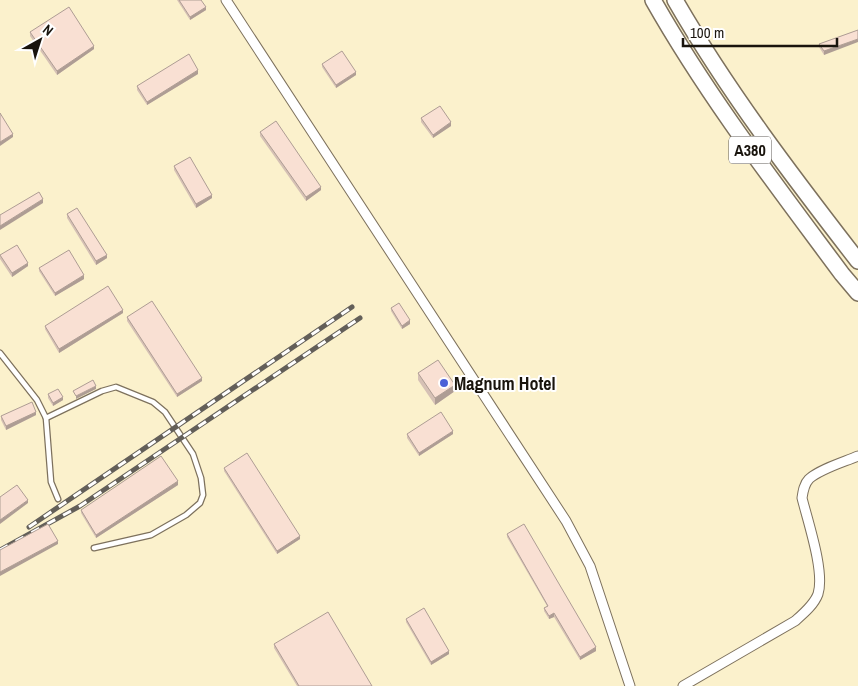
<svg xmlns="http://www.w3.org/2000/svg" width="858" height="686" font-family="'Archivo Narrow',sans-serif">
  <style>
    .sand { fill: #fbf1cc }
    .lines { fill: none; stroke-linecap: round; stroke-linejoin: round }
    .lane-casing { stroke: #7d715d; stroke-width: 7 }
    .street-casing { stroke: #7d715d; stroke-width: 11 }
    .highway-casing { stroke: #7d715d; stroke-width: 18 }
    .lane { stroke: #fff; stroke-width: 4.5 }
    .street { stroke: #fff; stroke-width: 9 }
    .highway { stroke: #fff; stroke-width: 15 }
    .rail-casing { stroke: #635f59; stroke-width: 5 }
    .rail { stroke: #fff; stroke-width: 3; stroke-dasharray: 9; stroke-linecap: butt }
    .wall { fill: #d6c1b5 }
    .shaded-wall { fill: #ae9d94 }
    .building { fill: #f9e0d3; stroke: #ae9d94 }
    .poi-dot { fill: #4c62d7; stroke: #fff; stroke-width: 2 }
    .labels { text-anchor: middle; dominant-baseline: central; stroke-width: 4; stroke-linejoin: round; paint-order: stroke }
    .shield { fill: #fff; stroke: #5e5a56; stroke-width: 1 }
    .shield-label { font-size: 16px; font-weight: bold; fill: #19140d }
    .poi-label { font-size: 18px; font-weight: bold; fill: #19140d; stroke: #fff; text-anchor: start }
  </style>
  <rect width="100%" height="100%" fill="#fdfaf6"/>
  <!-- sand -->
  <rect class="sand" x="0" y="0" width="858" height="686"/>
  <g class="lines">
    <!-- lane casing -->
    <g class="lane-casing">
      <g id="lane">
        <path d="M0 353 37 400 46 418 51 482 58 499"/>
        <path d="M46 418 102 391 116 387 153 402 165 412 193 454 201 478 203 495 200 503 186 515 151 535 94 548"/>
      </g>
    </g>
    <!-- street casing -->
    <g class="street-casing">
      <g id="street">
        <path d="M226 0 566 521 590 566 630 686"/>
        <path d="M683 686 795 621C803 614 814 605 818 594 825 572 808 522 802 498 803 491 804 484 809 479 820 469 844 462 858 456"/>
      </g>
    </g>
    <!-- highway casing -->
    <g class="highway-casing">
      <g id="highway">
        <path d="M653 0C708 97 776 185 842 274L858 293"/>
        <path d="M675 0C728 92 793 177 858 261"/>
      </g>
    </g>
    <!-- lane -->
    <use href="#lane" class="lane"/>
    <!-- street -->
    <use href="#street" class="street"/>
    <!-- highway -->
    <use href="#highway" class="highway"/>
    <!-- rail casing -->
    <g class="rail-casing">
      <g id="rail">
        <path d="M29 527 352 307"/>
        <path d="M0 550 80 506 360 318"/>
      </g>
    </g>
    <!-- rail -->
    <use href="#rail" class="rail"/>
  </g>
  <!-- wall -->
  <g class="wall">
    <path d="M177 0H201L206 10 190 20Z"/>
    <path d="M858 30 824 55 819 47V44Z"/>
    <path d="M30 32 94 49 57 75 30 36Z"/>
    <path d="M322 64 356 75 336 88 322 67Z"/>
    <path d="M198 74 147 105 137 90V86Z"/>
    <path d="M421 118 451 126 433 138 421 122Z"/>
    <path d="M260 132 321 190 306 201 260 136Z"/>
    <path d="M174 166 212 198 196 208 174 170Z"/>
    <path d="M67 214 107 258 96 265 67 218Z"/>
    <path d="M0 255 28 266 12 277 0 259Z"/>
    <path d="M39 268 84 279 55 296 39 271Z"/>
    <path d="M391 308 410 324 402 329 391 311Z"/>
    <path d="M123 313 59 353 45 329V326Z"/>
    <path d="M127 317 202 381 177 397 127 321Z"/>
    <path d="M418 373 455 391 435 405 418 380Z"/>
    <path d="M48 394 63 400 53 406 48 398Z"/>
    <path d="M36 415 6 430 1 420V416Z"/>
    <path d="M407 434H453L419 456 407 438Z"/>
    <path d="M224 468 300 539 277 554 224 471Z"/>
    <path d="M178 485 96 538 81 513V510Z"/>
    <path d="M507 534 596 651 580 660 554 617 549 619 544 611V608L547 606 507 537Z"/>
    <path d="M406 619 449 654 431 665 406 622Z"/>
    <path d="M274 644 372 686H297L274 648Z"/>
  </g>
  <!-- shaded-wall -->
  <g class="shaded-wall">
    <path d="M206 7V10L190 20V17Z"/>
    <path d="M858 39V42L824 55V51Z"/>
    <path d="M94 46V49L57 75V71Z"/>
    <path d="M198 70V74L147 105V102Z"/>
    <path d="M356 72V75L336 88V85Z"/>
    <path d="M451 122V126L433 138V135Z"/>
    <path d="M13 134V137L0 146V142Z"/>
    <path d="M321 187V190L306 201V197Z"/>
    <path d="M212 195V198L196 208V204Z"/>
    <path d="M43 199V203L0 230V226Z"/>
    <path d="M107 255V258L96 265V261Z"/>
    <path d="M28 263V266L12 277V273Z"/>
    <path d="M84 275V279L55 296V293Z"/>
    <path d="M123 310V313L59 353V349Z"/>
    <path d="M410 320V324L402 329V326Z"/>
    <path d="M202 378V381L177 397V394Z"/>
    <path d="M455 385V391L435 405V398Z"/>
    <path d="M96 386V389L76 399V396Z"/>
    <path d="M63 397V400L53 406V403Z"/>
    <path d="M36 412V415L6 430V426Z"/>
    <path d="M453 431V434L419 456V453Z"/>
    <path d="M178 481V485L96 538V535Z"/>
    <path d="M28 500V503L0 524V520Z"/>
    <path d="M300 536V539L277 554V551Z"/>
    <path d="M58 541V544L0 576V572Z"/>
    <path d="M554 613V617L549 619V616Z"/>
    <path d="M596 647V651L580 660V657Z"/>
    <path d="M449 651V654L431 665V662Z"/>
  </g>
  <!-- building -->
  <g class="building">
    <path d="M179 0H201L206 7 190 17Z"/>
    <path d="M69 7 94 46 57 71 30 32Z"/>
    <path d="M858 30V39L824 51 819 44Z"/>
    <path d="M342 51 356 72 336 85 322 64Z"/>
    <path d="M189 54 198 70 147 102 137 86Z"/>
    <path d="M440 106 451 122 433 135 421 118Z"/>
    <path d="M0 113 13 134 0 142Z"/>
    <path d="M276 121 321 187 306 197 260 132Z"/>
    <path d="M190 157 212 195 196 204 174 166Z"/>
    <path d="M39 192 43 199 0 226V215Z"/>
    <path d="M77 208 107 255 96 261 67 214Z"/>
    <path d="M17 245 28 263 12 273 0 255Z"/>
    <path d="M69 250 84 275 55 293 39 268Z"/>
    <path d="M108 286 123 310 59 349 45 326Z"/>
    <path d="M152 301 202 378 177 394 127 317Z"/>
    <path d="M399 303 410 320 402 326 391 308Z"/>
    <path d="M438 360 455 385 435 398 418 373Z"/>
    <path d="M93 380 96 386 76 396 73 391Z"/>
    <path d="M58 389 63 397 53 403 48 394Z"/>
    <path d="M32 402 36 412 6 426 1 416Z"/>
    <path d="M441 412 453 431 419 453 407 434Z"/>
    <path d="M247 453 300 536 277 551 224 468Z"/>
    <path d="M161 456 178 481 96 535 81 510Z"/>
    <path d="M17 485 28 500 0 520V497Z"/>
    <path d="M48 524 58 541 0 572V550Z"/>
    <path d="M524 524 596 647 580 657 554 613 549 616 544 608 548 606 507 534Z"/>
    <path d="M424 608 449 651 431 662 406 619Z"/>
    <path d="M328 612 372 686H299L274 644Z"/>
  </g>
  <!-- markers -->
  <circle class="poi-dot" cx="444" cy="383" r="5"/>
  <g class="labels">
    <!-- shield labels -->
    <rect class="shield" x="729" y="136.5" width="42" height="27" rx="4"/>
    <g class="shield-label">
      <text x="750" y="150">A380</text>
    </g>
    <!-- poi labels -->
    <g class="poi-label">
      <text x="454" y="383">Magnum Hotel</text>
    </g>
  </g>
  <!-- north arrow -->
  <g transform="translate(40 40) rotate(39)" stroke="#ffffff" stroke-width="4" paint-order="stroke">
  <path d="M0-4L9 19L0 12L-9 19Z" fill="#19140d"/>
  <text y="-8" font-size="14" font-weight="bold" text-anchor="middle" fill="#19140d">N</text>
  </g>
  <!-- scale -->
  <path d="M683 38v8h154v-8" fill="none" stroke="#19140d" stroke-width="2.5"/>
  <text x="690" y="38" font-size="15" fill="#19140d" stroke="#ffffff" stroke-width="4" paint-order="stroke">100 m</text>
</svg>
